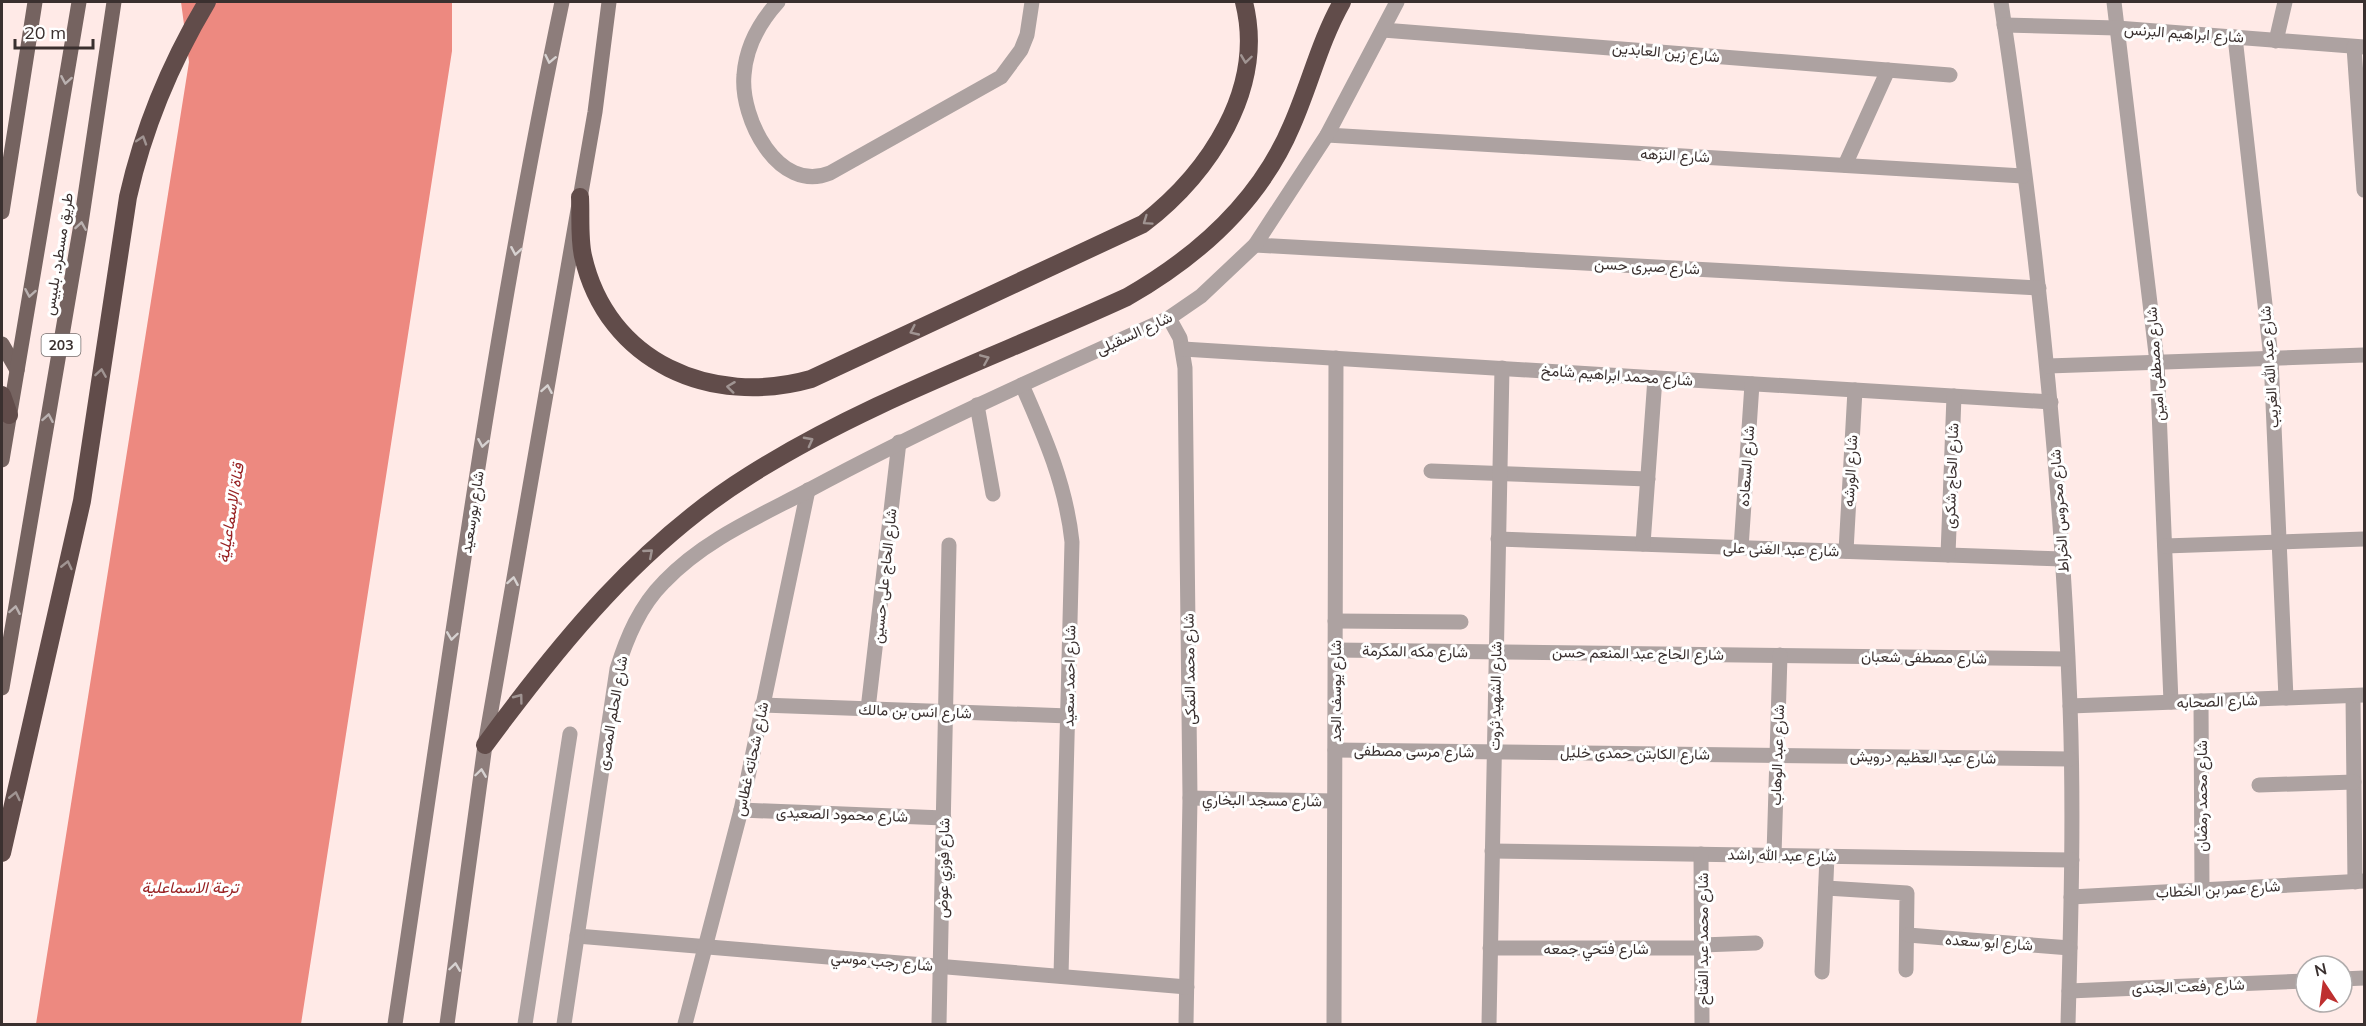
<svg xmlns="http://www.w3.org/2000/svg" width="2366" height="1026" font-family="Mulish,Vazirmatn,sans-serif">
  <style>
    .water { fill: #ed8980 }
    .lines { fill: none; stroke-linecap: round; stroke-linejoin: round }
    .service { stroke: #ada2a1; stroke-width: 15 }
    .minor { stroke: #ada2a1; stroke-width: 15 }
    .tertiary { stroke: #ada2a1; stroke-width: 15 }
    .secondary { stroke: #8d7d7b; stroke-width: 15 }
    .primary { stroke: #756360; stroke-width: 15 }
    .motorway { stroke: #614c4a; stroke-width: 18 }
    .oneway { stroke: #d7d2d1 }
    .oneway2 { stroke: #a09492 }
    .oneway3 { stroke: #bab1b0 }
    .labels { text-anchor: middle; dominant-baseline: central; stroke-width: 6; stroke-linejoin: round; paint-order: stroke }
    .shield { fill: #fff; stroke: #756e6d; stroke-width: 1.5 }
    .shield-label { font-size: 14px; font-weight: bold; fill: #3a302f }
    .street-label { font-size: 15px; fill: #3a302f; stroke: #fff }
    .water-label { font-size: 16px; font-style: italic; fill: #982223; stroke: #fff }
  </style>
  <rect width="100%" height="100%" fill="#ffeae7"/>
  <!-- water -->
  <path class="water" d="M181 2H452V51L301 1024H36L189 62Z"/>
  <g class="lines">
    <!-- service -->
    <g class="service">
      <path d="M778 2C759 23 746 46 744 75 740 118 778 194 830 173L1001 77 1021 50 1027 35 1032 2"/>
      <path d="M1335 621 1461 622"/>
      <path d="M525 1024 570 734"/>
    </g>
    <!-- minor -->
    <g class="minor">
      <path d="M2001 2C2036 235 2061 469 2070 705 2074 811 2071 918 2068 1024"/>
      <path d="M2114 2 2157 362 2171 702"/>
      <path d="M2004 25 2117 28 2364 47"/>
      <path d="M1383 30 1950 75"/>
      <path d="M2235 37 2271 358 2286 698"/>
      <path d="M2276 41 2285 2"/>
      <path d="M2354 47 2364 190"/>
      <path d="M1327 135 2023 176"/>
      <path d="M1845 165 1888 70"/>
      <path d="M1255 245 2039 288"/>
      <path d="M1169 318 1180 338 1185 368 1190 798 1186 1024"/>
      <path d="M1183 349 2051 402"/>
      <path d="M2048 366 2364 355"/>
      <path d="M1022 385C1045 437 1066 485 1072 542L1061 976"/>
      <path d="M977 405 993 494"/>
      <path d="M1431 471 1648 479"/>
      <path d="M1498 539 2063 559"/>
      <path d="M1643 544 1655 378"/>
      <path d="M2165 546 2364 539"/>
      <path d="M1741 548 1752 384"/>
      <path d="M1846 551 1855 390"/>
      <path d="M1948 555 1954 396"/>
      <path d="M1335 650 2067 659"/>
      <path d="M2353 696 2355 882"/>
      <path d="M2201 701 2202 890"/>
      <path d="M762 705 1069 716"/>
      <path d="M2070 706 2364 695"/>
      <path d="M868 709 899 442"/>
      <path d="M1335 750 2070 759"/>
      <path d="M2259 785 2354 782"/>
      <path d="M1190 798 1334 801"/>
      <path d="M741 810 944 818"/>
      <path d="M1492 851 2072 860"/>
      <path d="M1701 854 1702 1024"/>
      <path d="M1774 855 1780 655"/>
      <path d="M1826 888 1907 893 1906 970"/>
      <path d="M2071 897 2364 881"/>
      <path d="M1908 935 2070 948"/>
      <path d="M577 936 1187 987"/>
      <path d="M1702 945 1756 943"/>
      <path d="M1490 948H1702"/>
      <path d="M1822 972 1827 856"/>
      <path d="M2342 979 2364 978"/>
      <path d="M2069 991 2306 981"/>
      <path d="M685 1024 741 810 808 490"/>
      <path d="M939 1024 949 545"/>
      <path d="M1334 1024 1336 358"/>
      <path d="M1489 1024 1502 368"/>
    </g>
    <!-- tertiary -->
    <path class="tertiary" d="M564 1024 617 669C627 637 640 606 664 582 704 540 758 517 809 490 926 427 1047 373 1169 318L1201 296 1255 245 1327 135 1397 2"/>
    <!-- secondary -->
    <g class="secondary">
      <path d="M395 1024C446 683 491 340 562 2"/>
      <path d="M447 1024 485 745 595 112 609 2"/>
    </g>
    <!-- primary -->
    <g class="primary">
      <path d="M2 212 35 2"/>
      <path d="M2 344 17 370"/>
      <path d="M2 460 79 2"/>
      <path d="M2 688 80 230 114 2"/>
    </g>
    <!-- motorway -->
    <g class="motorway">
      <path d="M580 197C581 216 579 238 583 256 607 363 712 407 811 379L1143 224C1209 173 1266 89 1244 2"/>
      <path d="M2 395 9 415"/>
      <path d="M485 745C560 643 641 543 750 475 867 401 1001 355 1127 297 1197 257 1260 201 1292 125 1310 84 1320 41 1342 2"/>
      <path d="M2 853 82 501 128 197C144 126 170 64 207 2"/>
    </g>
  </g>
  <!-- one-way arrows -->
  <defs><path id="oneway-chevron" d="M-2-3.5L2.5 0L-2 3.5" fill="none" stroke-width="1.6" stroke-linecap="round" stroke-linejoin="round" transform="scale(1.5)"/></defs>
  <g class="oneway">
    <use href="#oneway-chevron" transform="translate(550 59) rotate(102)"/>
    <use href="#oneway-chevron" transform="translate(516 251) rotate(100)"/>
    <use href="#oneway-chevron" transform="translate(547 389) rotate(-80)"/>
    <use href="#oneway-chevron" transform="translate(483 443) rotate(100)"/>
    <use href="#oneway-chevron" transform="translate(513 581) rotate(-80)"/>
    <use href="#oneway-chevron" transform="translate(452 636) rotate(98)"/>
    <use href="#oneway-chevron" transform="translate(481 773) rotate(-82)"/>
    <use href="#oneway-chevron" transform="translate(455 967) rotate(-82)"/>
  </g>
  <g class="oneway2">
    <use href="#oneway-chevron" transform="translate(1246 59) rotate(98)"/>
    <use href="#oneway-chevron" transform="translate(142 140) rotate(-72)"/>
    <use href="#oneway-chevron" transform="translate(1147 221) rotate(145)"/>
    <use href="#oneway-chevron" transform="translate(914 331) rotate(155)"/>
    <use href="#oneway-chevron" transform="translate(985 359) rotate(-23)"/>
    <use href="#oneway-chevron" transform="translate(101 373) rotate(-81)"/>
    <use href="#oneway-chevron" transform="translate(731 387) rotate(-173)"/>
    <use href="#oneway-chevron" transform="translate(809 441) rotate(-28)"/>
    <use href="#oneway-chevron" transform="translate(649 553) rotate(-41)"/>
    <use href="#oneway-chevron" transform="translate(67 565) rotate(-77)"/>
    <use href="#oneway-chevron" transform="translate(519 698) rotate(-53)"/>
    <use href="#oneway-chevron" transform="translate(15 796) rotate(-77)"/>
  </g>
  <g class="oneway3">
    <use href="#oneway-chevron" transform="translate(66 80) rotate(100)"/>
    <use href="#oneway-chevron" transform="translate(81 226) rotate(-81)"/>
    <use href="#oneway-chevron" transform="translate(30 293) rotate(100)"/>
    <use href="#oneway-chevron" transform="translate(48 418) rotate(-80)"/>
    <use href="#oneway-chevron" transform="translate(15 610) rotate(-80)"/>
  </g>
  <g class="labels">
    <!-- shield labels -->
    <rect class="shield" x="41.5" y="334" width="39" height="22" rx="4.5"/>
    <g class="shield-label">
      <text x="61" y="345">203</text>
    </g>
    <!-- street labels -->
    <g class="street-label">
      <text transform="translate(2184 33) rotate(4)">شارع ابراهيم البرنس</text>
      <text transform="translate(1666 52) rotate(5)">شارع زين العابدين</text>
      <text transform="translate(1675 155) rotate(3)">شارع النزهه</text>
      <text transform="translate(58 254) rotate(-81)">طريق مسطرد, بلبيس</text>
      <text transform="translate(1647 266) rotate(3)">شارع صبرى حسن</text>
      <text transform="translate(1134 333) rotate(-25)">شارع السقيلى</text>
      <text transform="translate(2155 364) rotate(-94)">شارع مصطفى امين</text>
      <text transform="translate(2269 367) rotate(-94)">شارع عبد الله الغريب</text>
      <text transform="translate(1617 375) rotate(4)">شارع محمد ابراهيم شامخ</text>
      <text transform="translate(1746 466) rotate(-86)">شارع السعاده</text>
      <text transform="translate(1850 471) rotate(-87)">شارع الورشه</text>
      <text transform="translate(1951 476) rotate(-88)">شارع الحاج شكرى</text>
      <text transform="translate(2059 511) rotate(-94)">شارع محروس الخراط</text>
      <text transform="translate(472 512) rotate(-81)">شارع بورسعيد</text>
      <text transform="translate(1781 549) rotate(2)">شارع عبد الغنى على</text>
      <text transform="translate(884 576) rotate(-84)">شارع الحاج على حسين</text>
      <text transform="translate(1415 651) rotate(1)">شارع مكه المكرمة</text>
      <text transform="translate(1638 653) rotate(1)">شارع الحاج عبد المنعم حسن</text>
      <text transform="translate(1924 657) rotate(1)">شارع مصطفى شعبان</text>
      <text transform="translate(1189 669) rotate(-91)">شارع محمد النمكى</text>
      <text transform="translate(1069 676) rotate(-89)">شارع احمد سعيد</text>
      <text transform="translate(1335 691) rotate(-90)">شارع يوسف الجد</text>
      <text transform="translate(1495 696) rotate(-89)">شارع الشهيد ثروت</text>
      <text transform="translate(2217 701) rotate(-2)">شارع الصحابه</text>
      <text transform="translate(915 711) rotate(2)">شارع انس بن مالك</text>
      <text transform="translate(612 713) rotate(-80)">شارع الحلم المصرى</text>
      <text transform="translate(1414 751) rotate(1)">شارع مرسى مصطفى</text>
      <text transform="translate(1635 753) rotate(1)">شارع الكابتن حمدى خليل</text>
      <text transform="translate(1777 755) rotate(-88)">شارع عبد الوهاب</text>
      <text transform="translate(1923 757) rotate(1)">شارع عبد العظيم درويش</text>
      <text transform="translate(751 759) rotate(-78)">شارع شحاته غطاس</text>
      <text transform="translate(2201 796) rotate(-90)">شارع محمد رمضان</text>
      <text transform="translate(1262 800) rotate(1)">شارع مسجد البخاري</text>
      <text transform="translate(842 814) rotate(2)">شارع محمود الصعيدى</text>
      <text transform="translate(1782 855) rotate(1)">شارع عبد الله راشد</text>
      <text transform="translate(943 868) rotate(-89)">شارع فوزي عوض</text>
      <text transform="translate(2218 889) rotate(-3)">شارع عمر بن الخطاب</text>
      <text transform="translate(1702 939) rotate(-90)">شارع محمد عبد الفتاح</text>
      <text transform="translate(1989 942) rotate(4)">شارع ابو سعده</text>
      <text x="1596" y="948">شارع فتحي جمعه</text>
      <text transform="translate(882 961) rotate(5)">شارع رجب موسي</text>
      <text transform="translate(2188 986) rotate(-2)">شارع رفعت الجندى</text>
    </g>
    <!-- water labels -->
    <g class="water-label">
      <text transform="translate(230 513) rotate(-81)">قناة الإسماعيلية</text>
      <text x="190" y="887">ترعة الاسماعلية</text>
    </g>
  </g>
  <!-- border -->
  <rect width="2366" height="1026" fill="none" stroke="#3a302f" stroke-width="6"/>
  <!-- north arrow -->
  <g transform="translate(2324 984) rotate(347)"><circle r="28" fill="#ffffff" stroke="#b0acac" stroke-width="1.5"/>
  <path d="M0-4.5L10 22L0 15L-10 22Z" fill="#be2f2f"/>
  <text y="-9" font-size="16" font-weight="bold" text-anchor="middle" fill="#3a302f">N</text>
  </g>
  <!-- scale -->
  <path d="M15 39v9h78v-9" fill="none" stroke="#3a302f" stroke-width="3"/>
  <text x="24" y="39" font-size="18" fill="#3a302f" stroke="#ffffff" stroke-width="4.5" paint-order="stroke">20 m</text>
</svg>
